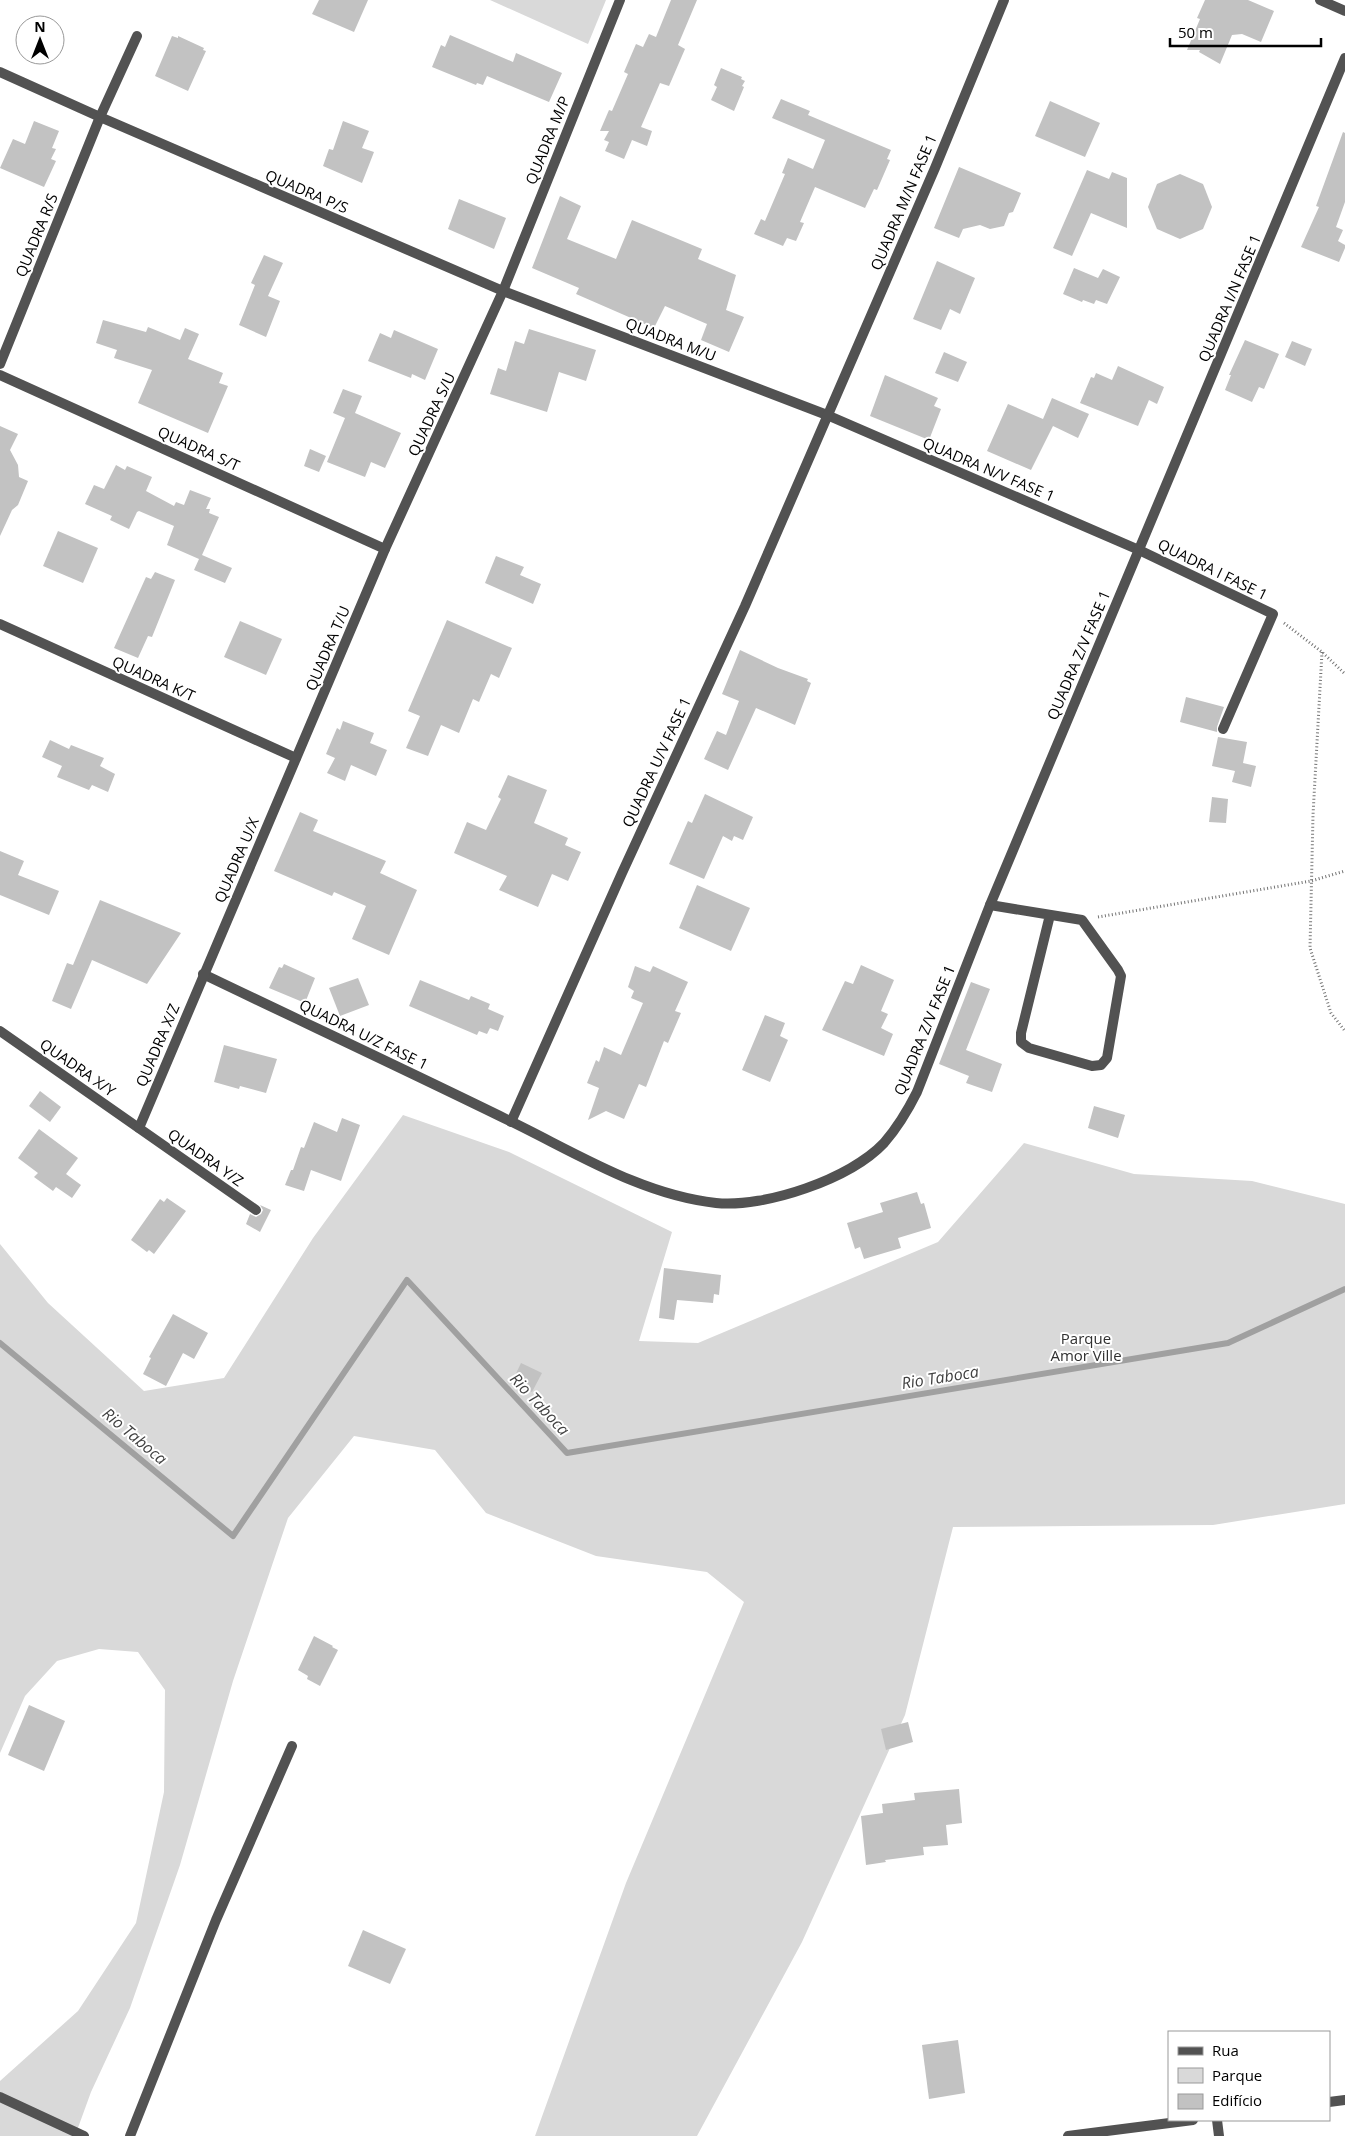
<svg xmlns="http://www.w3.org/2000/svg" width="1345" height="2136" font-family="'Open Sans',sans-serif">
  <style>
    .green { fill: #d9d9d9 }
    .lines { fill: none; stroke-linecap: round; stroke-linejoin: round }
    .stream { stroke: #a0a0a0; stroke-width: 6 }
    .building { fill: #c2c2c2 }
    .path { stroke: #747474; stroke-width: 3; stroke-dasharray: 1 2.5; stroke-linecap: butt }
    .street { stroke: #525252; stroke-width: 10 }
    .labels { text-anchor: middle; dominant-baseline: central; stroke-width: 4; stroke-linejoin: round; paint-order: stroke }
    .street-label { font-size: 15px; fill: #000; stroke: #fff }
    .park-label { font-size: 15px; fill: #303030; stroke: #fff }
    .water-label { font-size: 16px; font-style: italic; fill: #414141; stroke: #fff }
  </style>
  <rect width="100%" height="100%" fill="#fff"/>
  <!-- green -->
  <g class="green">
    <path d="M490 0H606L588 44Z"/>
    <path d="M403 1115 509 1152 672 1232 639 1341 698 1343 938 1242 1024 1143 1134 1174 1252 1181 1345 1204V1504L1213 1525 953 1527 905 1715 802 1942 697 2136H535L626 1883 744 1602 707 1572 596 1556 486 1513 435 1450 354 1436 288 1518 233 1681 180 1865 130 2008 91 2092 75 2136H0V2081L78 2011 136 1923 164 1792 165 1690 138 1652 99 1649 57 1661 25 1696 0 1753V1244L48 1303 144 1391 224 1378 313 1238Z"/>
  </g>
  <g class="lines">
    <!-- stream -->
    <path class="stream" d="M0 1343 233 1536 407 1280 567 1453 1228 1343 1345 1289"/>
  </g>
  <!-- building -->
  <g class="building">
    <path d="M319 0H368L354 32 312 14Z"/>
    <path d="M671 0H697L678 45 685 49 669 86 660 83 641 127 652 131 647 146 632 140 624 159 605 151 609 142 604 140 609 131H600L609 110 612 111 628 74 624 72 636 44 643 47 649 34 656 37Z"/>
    <path d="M1205 0H1248L1274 11 1261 42 1242 34 1232 35 1220 64 1199 52 1200 50H1187L1200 19 1197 18Z"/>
    <path d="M450 35 513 62 516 53 562 73 549 102 487 76 483 85 477 83 476 85 432 67 441 45 445 47Z"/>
    <path d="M172 36 178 38V36L204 48 203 50 206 51 188 91 155 76Z"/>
    <path d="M721 68 742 77 741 79 745 81 742 86 744 87 734 111 711 100 717 87 714 85Z"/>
    <path d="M781 99 810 111 808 115 891 150 887 159 890 160 877 190 874 189 865 208 815 187 800 222 804 223 796 241 787 238 783 246 754 234 761 219 765 221 785 174 782 173 788 158 813 169 825 140 772 118Z"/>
    <path d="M1050 101 1100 123 1085 157 1035 136Z"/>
    <path d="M34 121 59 131 52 148 56 149 51 159 56 161 44 187 0 168 13 139 25 144Z"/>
    <path d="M343 121 369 131 362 148 374 152 362 183 323 166 329 149 333 150Z"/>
    <path d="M1343 132 1345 133V202L1336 227 1343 230 1338 241 1345 245V248L1339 262 1301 247 1319 207 1316 206Z"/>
    <path d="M959 167 1021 193 1013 212 1009 213 1004 226 990 229 980 225 963 229 959 238 934 228Z"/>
    <path d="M1087 170 1109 179 1112 172 1127 178V228L1091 213 1072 256 1053 248Z"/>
    <path d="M1180 174 1203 184 1212 207 1203 229 1180 239 1157 229 1148 207 1157 184Z"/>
    <path d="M560 196 581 206 567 239 616 259 632 220 702 249 698 259 736 275 726 310 744 317 729 352 701 340 707 324 665 306 654 328 576 294 579 288 532 268Z"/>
    <path d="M459 199 506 218 494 249 448 229Z"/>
    <path d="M264 255 283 263 268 296 280 301 266 337 239 325 255 285 251 283Z"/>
    <path d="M937 261 975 278 960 314 950 309 941 330 913 319Z"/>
    <path d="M1074 268 1098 278 1103 269 1120 277 1107 304 1096 300 1094 304 1083 300 1082 302 1063 294Z"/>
    <path d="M103 320 146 332 148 327 180 340 185 328 199 334 188 359 223 373 219 383 228 386 208 433 138 403 152 370 114 358 117 350 96 343Z"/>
    <path d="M529 329 596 350 586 381 559 372 547 412 490 394 498 368 506 371 515 341 524 344Z"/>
    <path d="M394 330 438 349 425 380 412 374 411 378 368 361 380 333 391 338Z"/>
    <path d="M1245 340 1279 354 1264 389 1259 387 1252 402 1225 390 1231 375H1229Z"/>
    <path d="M1292 341 1312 349 1305 366 1285 357Z"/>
    <path d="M944 352 967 362 958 382 935 373Z"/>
    <path d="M1118 366 1164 387 1157 404 1149 400 1138 426 1080 403 1091 377 1094 378 1096 373 1112 380Z"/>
    <path d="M885 375 938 398 934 406 941 409 929 440 870 416Z"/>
    <path d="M343 389 362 396 355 413 401 433 385 468 371 462 365 477 327 462 345 418 333 413Z"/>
    <path d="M1052 398 1089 414 1078 438 1053 426 1031 470 987 451 1008 404 1043 419Z"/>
    <path d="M0 426 18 434 10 450 18 465 19 477 28 481 18 505 12 510 0 536Z"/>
    <path d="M310 449 326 456 319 472 304 466Z"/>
    <path d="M116 465 125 470 127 466 152 477 146 491 174 506 176 502 184 505 190 490 211 498 206 509H210L209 513 219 517 202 555 232 568 225 583 194 570 199 559 167 545 174 526 139 511 137 512 129 529 110 520 112 516 85 504 94 485 104 489Z"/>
    <path d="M58 531 98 548 83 583 43 566Z"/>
    <path d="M496 556 524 567 520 575 541 584 533 604 485 583Z"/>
    <path d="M155 572 175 580 152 637 148 636 138 658 114 648 146 577 151 579Z"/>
    <path d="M447 620 512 648 499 678 491 674 479 702 473 699 459 733 441 725 428 756 406 748 420 716 408 711Z"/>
    <path d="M240 621 282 639 266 675 224 657Z"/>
    <path d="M740 650 778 668 808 679 807 681 811 683 795 725 756 708 728 770 704 759 717 731 726 735 739 701 722 694Z"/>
    <path d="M1186 697 1224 707 1217 727V732L1180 722Z"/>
    <path d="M343 721 374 733 370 743 387 750 376 776 351 765 345 781 327 773 335 758 326 754 337 728 340 730Z"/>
    <path d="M1218 737 1247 742 1243 763 1256 766 1251 787 1232 782 1235 771 1212 766Z"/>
    <path d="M50 740 69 749 71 745 104 758 100 766 115 774 108 792 92 785 89 790 57 777 62 766 42 757Z"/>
    <path d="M508 775 547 790 534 823 568 838 565 845 581 852 568 881 552 874 538 907 499 890 507 876 454 853 467 822 486 830 501 799 498 797Z"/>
    <path d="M705 794 753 817 743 840 734 836 732 841 723 836 704 879 669 864 688 821 692 823Z"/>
    <path d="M1212 797 1228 799 1226 823 1209 822Z"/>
    <path d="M300 812 318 820 313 831 386 861 380 873 417 890 389 955 352 939 366 906 334 892 332 896 274 871Z"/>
    <path d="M0 851 24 861 18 875 59 891 49 915 0 895Z"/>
    <path d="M697 885 750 908 731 951 679 928Z"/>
    <path d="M100 900 181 933 147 984 92 960 71 1009 52 1001 67 963 73 965Z"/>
    <path d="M284 964 315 978 305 1003 269 988 279 967 282 968Z"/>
    <path d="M861 965 894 980 881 1011 888 1014 881 1028 893 1034 884 1056 822 1030 845 981 853 984Z"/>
    <path d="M635 966 650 972 653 966 688 982 675 1011 681 1013 668 1043 664 1041 646 1087 639 1084 624 1119 606 1111 588 1120 599 1088 587 1083 596 1060 599 1062 604 1047 621 1055 643 1003 631 998 634 991 628 987Z"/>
    <path d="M358 978 369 1005 340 1016 329 988Z"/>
    <path d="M420 980 469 1000 471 996 490 1004 488 1009 504 1016 498 1031 490 1028 487 1034 479 1031 477 1035 409 1006Z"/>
    <path d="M971 982 990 989 966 1050 1002 1064 992 1092 966 1083 969 1076 939 1064Z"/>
    <path d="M765 1015 785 1023 780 1036 788 1040 770 1082 742 1070Z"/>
    <path d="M224 1045 277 1059 266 1093 240 1086 239 1089 214 1082Z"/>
    <path d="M40 1091 61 1107 50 1122 29 1106Z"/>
    <path d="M1094 1106 1125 1115 1118 1138 1088 1128Z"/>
    <path d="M342 1118 360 1125 341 1181 311 1170 304 1191 285 1185 291 1170H293L301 1147 304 1148 314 1122 337 1132Z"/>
    <path d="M39 1129 78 1158 66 1174 81 1185 72 1198 56 1187 53 1191 34 1177 38 1173 18 1158Z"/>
    <path d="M917 1192 921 1204 924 1203 931 1228 898 1238 901 1248 864 1259 860 1247 855 1249 847 1223 883 1212 880 1203Z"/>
    <path d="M167 1198 186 1211 154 1254 149 1250 147 1252 131 1240 160 1199 164 1202Z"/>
    <path d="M260 1205 271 1210 260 1232 246 1224 250 1214 256 1217 261 1214 263 1210Z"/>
    <path d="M664 1268 721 1275 719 1295 714 1294 713 1303 677 1300 674 1320 659 1318Z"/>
    <path d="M173 1314 208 1333 194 1359 183 1353 166 1386 143 1374 151 1358 149 1357Z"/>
    <path d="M521 1363 542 1373 532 1392 512 1382Z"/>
    <path d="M314 1636 333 1646 332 1647 338 1650 320 1686 307 1679 308 1676 298 1670Z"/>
    <path d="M29 1705 65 1721 44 1771 8 1755Z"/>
    <path d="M908 1722 913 1742 886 1750 881 1729Z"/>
    <path d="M959 1789 962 1823 946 1825 948 1845 923 1847 924 1855 885 1860 886 1862 866 1865 861 1816 883 1813 882 1804 915 1800 914 1793Z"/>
    <path d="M363 1930 406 1949 390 1984 348 1966Z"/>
    <path d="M958 2040 965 2093 929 2099 922 2045Z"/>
  </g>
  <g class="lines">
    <!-- path -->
    <g class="path">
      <path d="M1284 623 1322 652 1345 674"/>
      <path d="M1322 652 1313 815 1310 948 1331 1013 1345 1031"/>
      <path d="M1098 917 1311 881 1345 871"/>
    </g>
    <!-- street -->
    <g class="street">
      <path d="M1320 0 1345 11"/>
      <path d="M0 72 100 117 503 291 827 415 1139 550 1273 614 1223 729"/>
      <path d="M0 364 100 117 137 36"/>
      <path d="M0 375 385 549"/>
      <path d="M0 624 296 758"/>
      <path d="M990 905 1082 920 1118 970 1121 976 1107 1058 1101 1065 1092 1066 1029 1048 1021 1042V1033L1050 915"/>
      <path d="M203 974C305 1023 408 1071 510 1121 576 1153 642 1195 716 1203 765 1208 850 1179 884 1143 897 1128 908 1110 917 1092L990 905 1345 58"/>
      <path d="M0 1031 256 1210"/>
      <path d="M511 1122 622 873 745 606 935 168 1004 0"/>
      <path d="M139 1128 385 549 503 291 620 0"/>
      <path d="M0 2097 84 2136"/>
      <path d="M1329 2102 1345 2100"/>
      <path d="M1217 2120 1219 2136"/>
      <path d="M130 2136 216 1920 292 1746"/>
      <path d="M1068 2136 1193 2120"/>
    </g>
  </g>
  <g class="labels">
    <!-- street labels -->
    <g class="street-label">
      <text transform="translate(547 140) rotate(-68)">QUADRA M/P</text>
      <text transform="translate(307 191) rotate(23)">QUADRA P/S</text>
      <text transform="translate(903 202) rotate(-67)">QUADRA M/N FASE 1</text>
      <text transform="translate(36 235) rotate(-68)">QUADRA R/S</text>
      <text transform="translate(1229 298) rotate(-67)">QUADRA I/N FASE 1</text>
      <text transform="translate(671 339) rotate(21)">QUADRA M/U</text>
      <text transform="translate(431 414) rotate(-65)">QUADRA S/U</text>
      <text transform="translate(199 448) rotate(24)">QUADRA S/T</text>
      <text transform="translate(989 469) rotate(23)">QUADRA N/V FASE 1</text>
      <text transform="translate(1213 569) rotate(26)">QUADRA I FASE 1</text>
      <text transform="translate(327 648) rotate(-67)">QUADRA T/U</text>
      <text transform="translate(1078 655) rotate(-67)">QUADRA Z/V FASE 1</text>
      <text transform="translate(154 678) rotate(24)">QUADRA K/T</text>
      <text transform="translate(656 762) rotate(-65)">QUADRA U/V FASE 1</text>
      <text transform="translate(236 860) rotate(-67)">QUADRA U/X</text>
      <text transform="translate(924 1030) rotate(-68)">QUADRA Z/V FASE 1</text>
      <text transform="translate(364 1034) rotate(26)">QUADRA U/Z FASE 1</text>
      <text transform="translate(157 1045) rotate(-67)">QUADRA X/Z</text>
      <text transform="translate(78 1067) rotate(35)">QUADRA X/Y</text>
      <text transform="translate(206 1157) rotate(35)">QUADRA Y/Z</text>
    </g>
    <!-- park labels -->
    <g class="park-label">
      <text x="1086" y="1338">Parque<tspan x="1086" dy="17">Amor Ville</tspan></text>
    </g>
    <!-- water labels -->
    <g class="water-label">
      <text transform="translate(940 1377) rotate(-9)">Rio Taboca</text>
      <text transform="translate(540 1404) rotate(47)">Rio Taboca</text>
      <text transform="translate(135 1436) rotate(40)">Rio Taboca</text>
    </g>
  </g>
  <!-- legend -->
  <rect x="1168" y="2031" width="162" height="90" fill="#ffffff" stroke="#999999"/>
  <rect x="1178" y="2047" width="25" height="8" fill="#525252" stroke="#999999"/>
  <text x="1212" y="2056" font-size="15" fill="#000000">Rua</text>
  <rect x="1178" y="2068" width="25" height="15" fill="#d9d9d9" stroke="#999999"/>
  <text x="1212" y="2081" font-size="15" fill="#000000">Parque</text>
  <rect x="1178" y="2094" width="25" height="15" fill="#c2c2c2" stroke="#999999"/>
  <text x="1212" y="2106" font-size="15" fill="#000000">Edifício</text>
  <!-- north arrow -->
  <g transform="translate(40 40)"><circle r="24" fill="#ffffff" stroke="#999999"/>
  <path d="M0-4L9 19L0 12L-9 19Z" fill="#000000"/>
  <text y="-8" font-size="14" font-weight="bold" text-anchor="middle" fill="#000000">N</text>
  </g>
  <!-- scale -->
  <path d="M1170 38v8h151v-8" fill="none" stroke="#000000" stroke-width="2.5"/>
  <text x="1178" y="38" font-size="15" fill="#000000" stroke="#ffffff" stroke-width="4" paint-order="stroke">50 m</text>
</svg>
